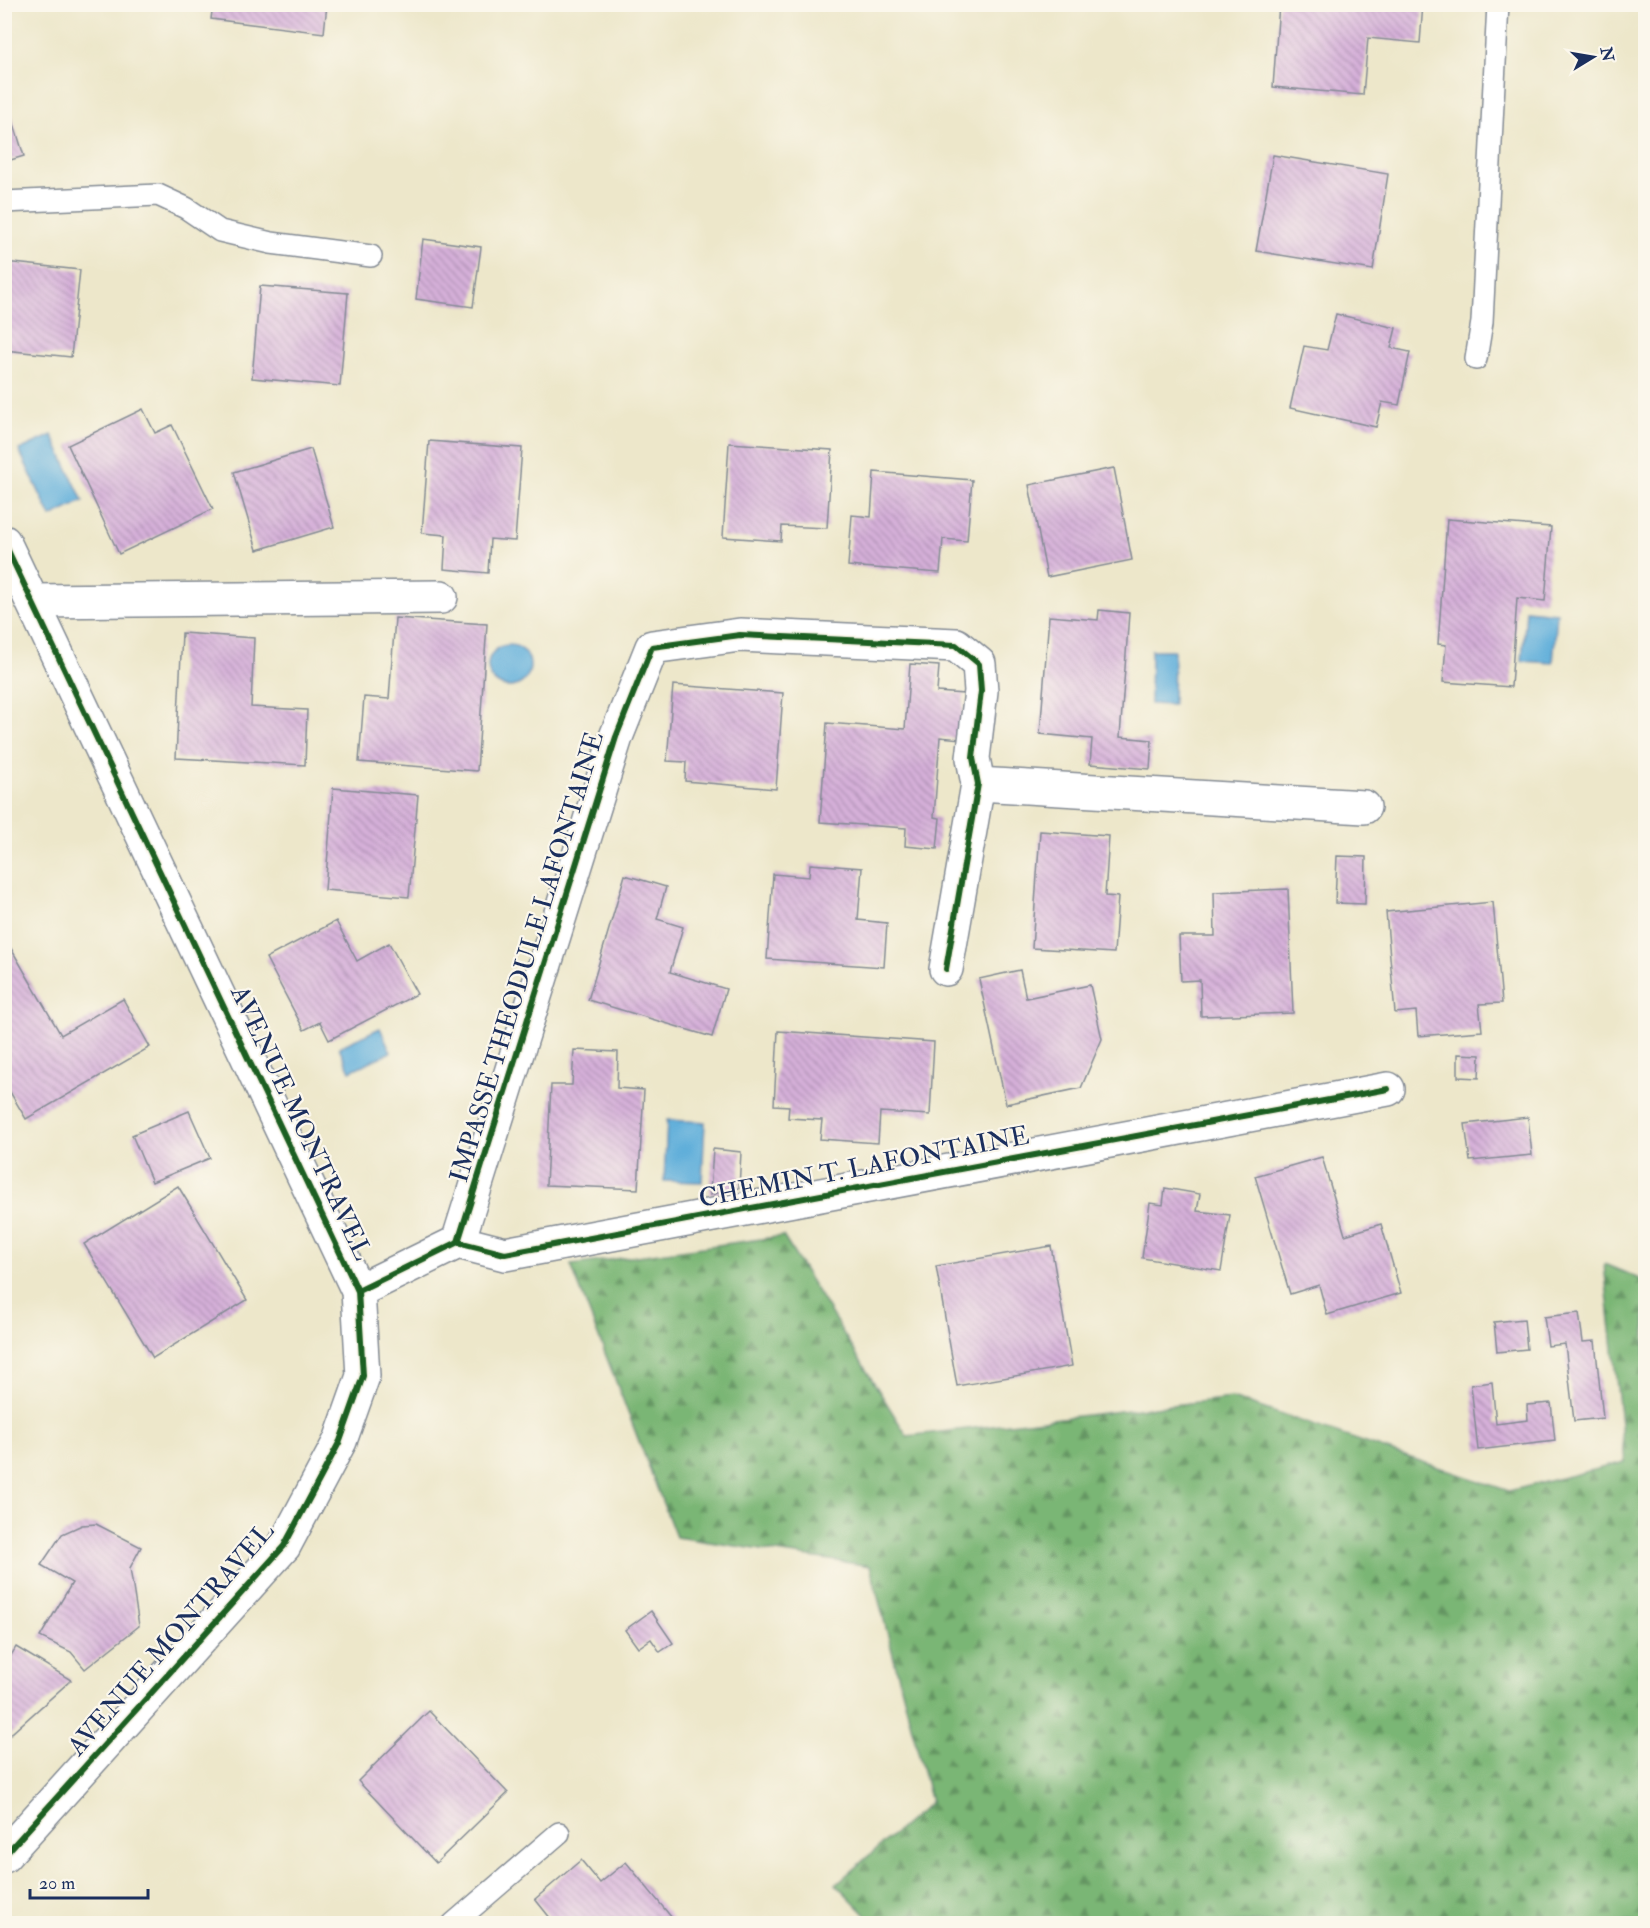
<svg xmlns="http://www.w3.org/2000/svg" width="1650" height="1928" font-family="'IM FELL Double Pica',serif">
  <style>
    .forest { fill: url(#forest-firs); stroke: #4a7269; stroke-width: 1.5 }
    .water { fill: #60afda; stroke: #3e6f9c; stroke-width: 1.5 }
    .building { fill: url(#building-back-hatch) }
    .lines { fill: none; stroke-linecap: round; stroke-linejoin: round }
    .lane-casing { stroke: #848b94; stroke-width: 24 }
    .street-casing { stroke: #848b94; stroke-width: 36 }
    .lane { stroke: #fff; stroke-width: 21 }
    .street { stroke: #fff; stroke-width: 33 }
    .cycleway-casing { stroke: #fbf7ec; stroke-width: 10 }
    .cycleway { stroke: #1b5e20; stroke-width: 6 }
    .labels { text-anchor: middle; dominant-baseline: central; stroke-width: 4.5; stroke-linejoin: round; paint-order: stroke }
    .street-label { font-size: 26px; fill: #1b2f5e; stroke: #fbf7ec }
  </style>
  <defs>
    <pattern id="forest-firs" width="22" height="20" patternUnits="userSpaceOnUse" patternTransform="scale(1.5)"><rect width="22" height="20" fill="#7ab674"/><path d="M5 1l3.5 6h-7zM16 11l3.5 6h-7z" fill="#639462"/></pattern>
    <pattern id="building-back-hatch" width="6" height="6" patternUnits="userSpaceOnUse" patternTransform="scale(1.5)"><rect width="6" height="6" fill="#d6b0d9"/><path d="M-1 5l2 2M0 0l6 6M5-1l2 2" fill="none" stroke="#ad90b3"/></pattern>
  </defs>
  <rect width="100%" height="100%" fill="#fbf7ec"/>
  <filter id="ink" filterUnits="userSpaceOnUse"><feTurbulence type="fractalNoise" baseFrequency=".0167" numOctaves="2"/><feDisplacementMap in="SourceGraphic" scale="12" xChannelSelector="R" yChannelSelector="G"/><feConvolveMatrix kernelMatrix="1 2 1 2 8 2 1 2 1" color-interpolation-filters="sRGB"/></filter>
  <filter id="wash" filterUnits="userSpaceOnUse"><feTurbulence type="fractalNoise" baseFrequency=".008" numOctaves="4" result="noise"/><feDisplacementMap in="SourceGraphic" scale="24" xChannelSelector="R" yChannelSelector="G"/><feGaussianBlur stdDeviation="1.35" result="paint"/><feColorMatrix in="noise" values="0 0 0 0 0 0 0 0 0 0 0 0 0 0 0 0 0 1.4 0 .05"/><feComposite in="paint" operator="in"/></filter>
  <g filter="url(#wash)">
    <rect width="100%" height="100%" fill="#ede7ca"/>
    <!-- forest -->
    <path class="forest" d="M783 1236 907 1436 1232 1398 1509 1491 1625 1462 1604 1264 1645 1281V1923H874L836 1884 931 1802 870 1566 676 1537 571 1265Z"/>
    <!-- water -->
    <g class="water">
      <path d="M52 435 83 501 51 517 19 450Z"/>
      <path d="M1526 610 1557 613 1553 663 1522 661Z"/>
      <circle cx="509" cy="666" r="21"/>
      <path d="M1151 650H1174L1173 705 1150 704Z"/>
      <path d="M380 1028 391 1052 350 1071 339 1047Z"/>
      <path d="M667 1120 705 1122 702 1182 664 1181Z"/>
    </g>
    <g id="blocks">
      <!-- building -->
      <g class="building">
        <path d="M213 4H327L324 33 211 19Z"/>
        <path d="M1279 4H1423L1420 43 1368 38 1363 95 1273 87Z"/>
        <path d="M4 92 24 156 4 162Z"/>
        <path d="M1273 155 1388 174 1373 270 1256 251Z"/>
        <path d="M423 239 481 247 473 307 416 299Z"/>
        <path d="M4 262 80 270 71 357 4 350Z"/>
        <path d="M260 286 348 293 340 386 252 378Z"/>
        <path d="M1336 314 1396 328 1391 348 1410 352 1399 405 1382 402 1376 427 1290 408 1304 346 1327 350Z"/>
        <path d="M143 409 155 433 172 425 213 509 119 554 68 445Z"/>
        <path d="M429 441 522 448 515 541 490 539 488 573 444 569 446 535 422 533Z"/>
        <path d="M729 443 832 450 827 528 782 526 781 541 723 537Z"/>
        <path d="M311 449 334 527 257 550 234 472Z"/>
        <path d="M1114 468 1132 560 1047 577 1029 485Z"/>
        <path d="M874 472 972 480 967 541 943 539 940 573 848 566 852 515 871 517Z"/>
        <path d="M1447 519 1551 527 1545 601 1517 598 1511 687 1443 682 1446 645 1438 644Z"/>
        <path d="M1099 610 1129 613 1120 737 1152 740 1150 769 1090 764 1092 739 1040 734 1049 616 1098 620Z"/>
        <path d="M395 618 487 624 477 771 359 762 364 697 389 699Z"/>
        <path d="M182 633 254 638 251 707 307 710 305 765 176 758Z"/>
        <path d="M910 664 939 666 937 692 964 694 961 739 940 737 934 817 940 818 937 849 905 846 906 828 820 822 827 723 905 729Z"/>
        <path d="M673 685 783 693 776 789 685 781 686 762 667 761Z"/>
        <path d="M333 788 418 795 409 897 325 890Z"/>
        <path d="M1040 831 1109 836 1105 896 1118 897 1114 953 1032 948Z"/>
        <path d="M1337 856 1366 857 1365 904 1335 903Z"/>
        <path d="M810 864 862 868 858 920 887 923 884 967 767 959 773 874 809 877Z"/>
        <path d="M625 875 666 887 657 919 683 927 670 972 726 989 712 1037 588 1000Z"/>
        <path d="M1288 889 1293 1013 1201 1016 1200 980 1181 981 1179 936H1215L1214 892Z"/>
        <path d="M1493 902 1502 1003 1479 1004 1482 1031 1418 1036 1416 1011 1395 1013 1386 912Z"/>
        <path d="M336 921 357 961 389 943 417 994 329 1040 320 1022 304 1030 266 958Z"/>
        <path d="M9 945 61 1035 123 999 150 1047 26 1119 4 1082V948Z"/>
        <path d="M1020 970 1026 998 1090 985 1102 1039 1081 1088 1006 1104 979 979Z"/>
        <path d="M778 1031 934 1042 930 1115 880 1112 878 1143 820 1139 822 1120 788 1118 789 1106 774 1105Z"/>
        <path d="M574 1050 618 1052 617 1088 644 1090 638 1189 546 1185 551 1085H572Z"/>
        <path d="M1458 1054 1480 1055 1479 1078 1458 1077Z"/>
        <path d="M189 1111 210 1158 152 1182 132 1135Z"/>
        <path d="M1528 1117 1532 1155 1470 1161 1465 1124Z"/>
        <path d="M713 1149 741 1152 739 1188 710 1195Z"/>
        <path d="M1322 1157 1345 1235 1381 1224 1401 1293 1327 1315 1319 1285 1290 1294 1255 1176Z"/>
        <path d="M178 1186 247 1300 153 1358 84 1244Z"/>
        <path d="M1165 1188 1200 1194 1197 1211 1230 1215 1221 1271 1142 1258 1150 1203 1163 1205Z"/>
        <path d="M1051 1246 1072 1366 957 1386 936 1266Z"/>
        <path d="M1579 1313 1583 1342 1595 1341 1603 1418 1574 1421 1565 1344 1548 1346 1544 1317Z"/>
        <path d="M1524 1319 1527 1349 1497 1352 1494 1322Z"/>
        <path d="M1492 1382 1496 1424 1528 1420 1527 1405 1551 1403 1555 1441 1478 1450 1471 1385Z"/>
        <path d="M96 1524 141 1547 130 1568 139 1626 85 1669 71 1652 40 1637 72 1583 41 1565 62 1534 82 1525Z"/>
        <path d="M651 1611 673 1643 660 1652 651 1639 638 1648 625 1630Z"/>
        <path d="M16 1647 71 1680 4 1740V1668Z"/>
        <path d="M429 1711 508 1793 436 1863 358 1781Z"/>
        <path d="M581 1860 600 1883 626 1862 677 1924H555L535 1899Z"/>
      </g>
    </g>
  </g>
  <g filter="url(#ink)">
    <use href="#blocks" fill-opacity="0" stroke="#848b94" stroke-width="1.5"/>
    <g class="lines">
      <!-- lane casing -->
      <g class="lane-casing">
        <g id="lane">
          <path d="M4 202 158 195 186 208 220 231 271 243 371 256"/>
          <path d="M1476 359 1482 322 1498 4"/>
          <path d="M453 1924 559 1833"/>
        </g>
      </g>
      <!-- street casing -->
      <g class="street-casing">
        <g id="street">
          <path d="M4 542 358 1291 363 1376 340 1441 284 1546 4 1856"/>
          <path d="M34 601 441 597"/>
          <path d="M978 784 1364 807"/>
          <path d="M458 1242 616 737 652 647 740 635 956 645 979 664 981 691 973 758 978 784 946 969"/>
          <path d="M358 1291 458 1242 505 1254 1388 1089"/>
        </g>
      </g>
      <!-- lane -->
      <use href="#lane" class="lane"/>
      <!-- street -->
      <use href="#street" class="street"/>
      <!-- cycleway casing -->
      <g class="cycleway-casing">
        <g id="cycleway">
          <path d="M4 542 358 1291 363 1376 340 1441 284 1546 4 1856"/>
          <path d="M458 1242 616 737 652 647 740 635 956 645 979 664 981 691 973 758 978 784 946 969"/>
          <path d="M358 1291 458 1242 505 1254 1388 1089"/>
        </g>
      </g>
      <!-- cycleway -->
      <use href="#cycleway" class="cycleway"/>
    </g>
  </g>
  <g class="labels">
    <!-- street labels -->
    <g class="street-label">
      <text transform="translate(527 957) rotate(-73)">IMPASSE THEODULE LAFONTAINE</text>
      <text transform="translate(301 1123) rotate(65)">AVENUE MONTRAVEL</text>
      <text transform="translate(864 1167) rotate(-11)">CHEMIN T. LAFONTAINE</text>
      <text transform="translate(171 1639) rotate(-49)">AVENUE MONTRAVEL</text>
    </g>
  </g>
  <!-- margin -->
  <rect width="1650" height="1928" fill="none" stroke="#fbf7ec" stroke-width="24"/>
  <!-- north arrow -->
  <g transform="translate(1593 57) rotate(79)" stroke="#fbf7ec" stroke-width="4.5" paint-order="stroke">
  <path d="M0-4.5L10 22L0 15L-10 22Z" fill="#1b2f5e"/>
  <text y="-9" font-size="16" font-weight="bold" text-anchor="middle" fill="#1b2f5e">N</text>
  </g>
  <!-- scale -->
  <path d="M30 1889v9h118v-9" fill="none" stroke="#1b2f5e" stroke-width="3"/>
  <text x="39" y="1889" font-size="18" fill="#1b2f5e" stroke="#fbf7ec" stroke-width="4.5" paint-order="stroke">20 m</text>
</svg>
